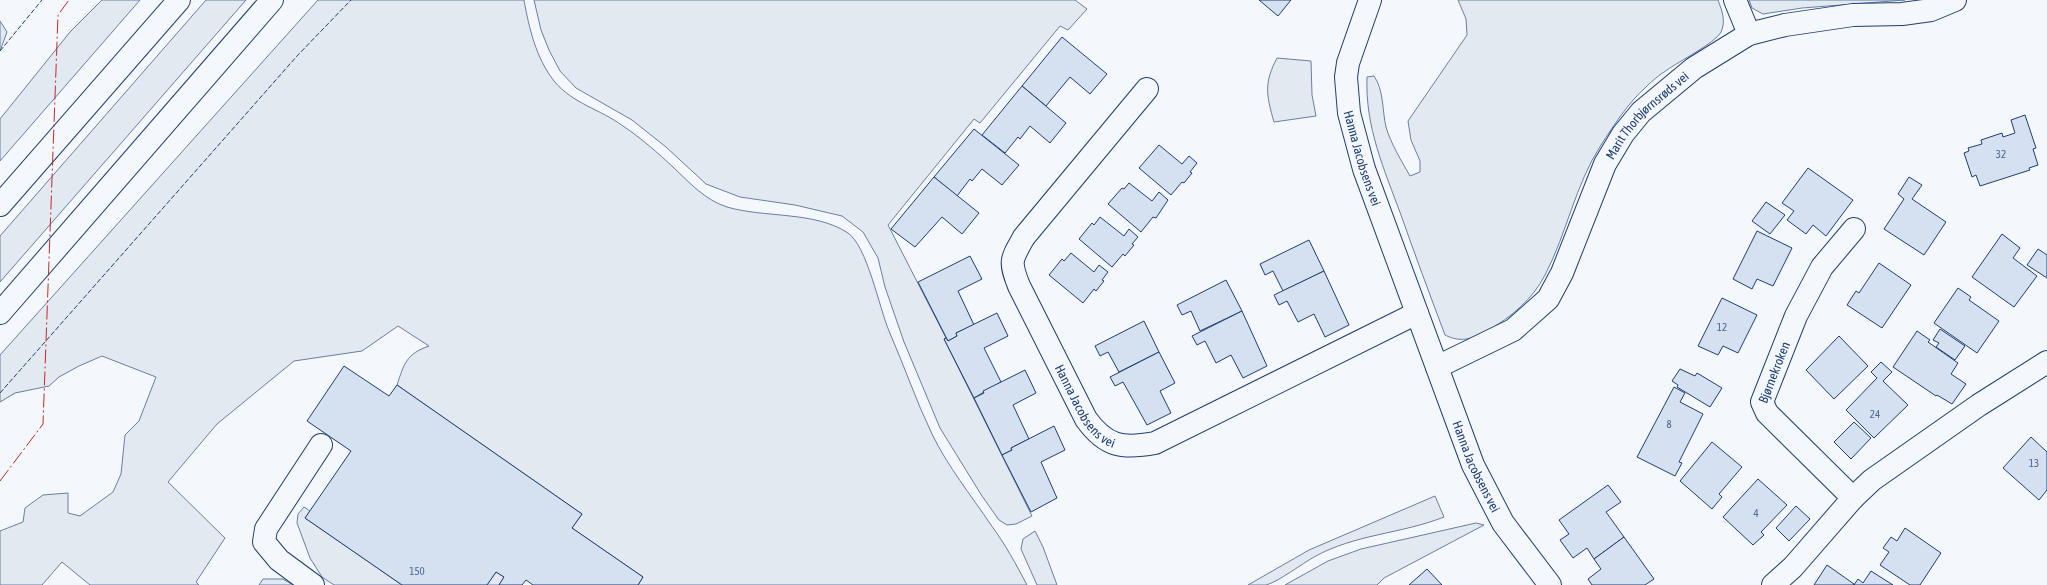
<svg xmlns="http://www.w3.org/2000/svg" width="2047" height="585" font-family="'Asap Condensed',sans-serif">
  <style>
    .green { fill: #e3e9f0; stroke: #687fa3 }
    .building { fill: #d5e0f0; stroke: #1d3f73 }
    .lines { fill: none; stroke-linecap: round; stroke-linejoin: round }
    .minor-casing { stroke: #1d3f73; stroke-width: 24 }
    .highway-casing { stroke: #1d3f73; stroke-width: 24 }
    .minor { stroke: #f4f7fb; stroke-width: 22 }
    .highway { stroke: #f4f7fb; stroke-width: 22 }
    .fence { stroke: #1d3f73; stroke-width: 1; stroke-dasharray: 5 2; stroke-linecap: butt }
    .power { stroke: #c62828; stroke-width: 1; stroke-dasharray: 14 3 2 3; stroke-linecap: butt }
    .labels { text-anchor: middle; dominant-baseline: central; stroke-width: 3; stroke-linejoin: round; paint-order: stroke }
    .number-label { font-size: 11px; fill: #4b6792 }
    .street-label { font-size: 13px; fill: #1d3f73; stroke: #f4f7fb }
  </style>
  <rect width="100%" height="100%" fill="#f4f7fb"/>
  <!-- green -->
  <g class="green">
    <path d="M102 0H140L0 161V119L70 32Z"/>
    <path d="M206 0H246L0 282V236Z"/>
    <path d="M318 0H524C529 28 536 58 554 81 573 104 600 109 623 126 641 138 658 153 674 168 690 183 705 200 727 207 764 218 815 211 848 233 867 246 879 307 889 331 904 365 916 401 932 434 948 467 971 495 991 525 1005 544 1016 564 1027 585H638L643 577 572 528 582 514 397 385C404 364 406 354 429 346L398 326 362 351 294 361 217 424 168 482 225 538 196 582 199 585H90L62 562 42 585H0V531L23 522 25 508 43 495 68 493V513L80 516 113 492 121 474 125 435 139 421 156 377 102 356 79 366 59 377 49 386 15 393 0 402V355Z"/>
    <path d="M534 0H1075L1087 9 1068 30 1060 26 980 123 974 119 888 225 946 338 944 339 1032 516 1016 524 1007 525 999 520 982 496 940 428 904 342 885 287 878 258 863 232 842 216 795 205 740 197 706 184 666 147 632 120 576 88 560 71 549 50 541 30Z"/>
    <path d="M1458 0H1718C1722 11 1726 21 1721 32 1715 43 1678 62 1667 70 1659 75 1652 81 1646 87 1628 103 1614 125 1601 145 1575 185 1567 233 1545 275 1533 299 1510 318 1487 331 1472 339 1461 343 1445 335 1430 295 1415 255 1401 215 1384 169 1365 127 1367 77L1374 76C1384 90 1382 110 1386 127 1391 144 1401 160 1410 176L1420 172V161L1411 140 1408 121 1467 35 1466 19Z"/>
    <path d="M1749 0H1905L1802 8 1763 14 1752 8Z"/>
    <path d="M0 21 7 32 0 51Z"/>
    <path d="M1277 58 1311 61 1312 95 1316 116 1274 122C1266 94 1264 83 1277 58Z"/>
    <path d="M1435 496 1444 517C1401 534 1355 534 1314 557 1303 563 1278 582 1266 585 1261 585 1253 585 1248 585L1309 550Z"/>
    <path d="M304 507 310 511 305 518 402 585H334L322 577 310 558 297 523 298 514Z"/>
    <path d="M1476 523 1484 525 1384 578 1377 585H1285L1328 561 1361 549Z"/>
    <path d="M1035 531 1043 547 1057 585H1037L1021 549 1023 539Z"/>
    <path d="M496 572 504 577 499 585H487Z"/>
    <path d="M263 579H283L293 585H259Z"/>
  </g>
  <!-- building -->
  <g class="building">
    <path d="M1259 0H1291L1278 16Z"/>
    <path d="M1062 37 1107 74 1090 94 1070 77 1046 106 1022 86Z"/>
    <path d="M1022 86 1066 123 1050 143 1030 126 1020 139 1018 137 1005 153 982 135Z"/>
    <path d="M2025 115 2036 148 2033 149 2038 165 2029 168 2030 170 1980 186 1976 175 1972 177 1964 153 1969 151 1968 148 1982 144 1981 140 2002 133 2003 137 2015 133 2011 120Z"/>
    <path d="M974 129 1019 165 1002 185 982 169 972 181 970 179 957 196 934 177Z"/>
    <path d="M1159 145 1182 164 1189 156 1197 163 1190 172 1192 173 1184 183 1182 182 1171 195 1139 168Z"/>
    <path d="M1808 168 1853 200 1826 236 1813 225 1806 234 1787 220 1794 211 1782 203Z"/>
    <path d="M934 177 979 213 962 234 942 217 915 247 891 229Z"/>
    <path d="M1909 177 1922 185 1912 199 1946 222 1924 255 1884 229 1904 199 1898 194Z"/>
    <path d="M1129 183 1152 201 1159 192 1168 200 1156 218 1153 217 1141 232 1108 204 1122 188 1124 189Z"/>
    <path d="M1766 202 1785 215 1770 234 1752 221Z"/>
    <path d="M1100 217 1124 236 1129 229 1138 237 1132 244 1134 245 1125 256 1123 254 1112 267 1079 239 1092 223 1094 225Z"/>
    <path d="M1757 231 1792 248 1773 286 1757 279 1752 289 1733 279Z"/>
    <path d="M2002 234 2020 248 2013 258 2037 276 2014 307 1972 277Z"/>
    <path d="M1309 240 1324 271 1283 291 1273 271 1265 275 1260 264Z"/>
    <path d="M2038 249 2047 255V278L2027 265Z"/>
    <path d="M1071 253 1094 272 1099 265 1108 272 1102 280 1104 281 1096 291 1094 289 1083 303 1049 275 1062 259 1064 261Z"/>
    <path d="M970 256 982 279 958 291 974 325 956 333 957 336 948 341 918 282Z"/>
    <path d="M1879 263 1911 285 1882 328 1847 305 1856 291 1859 293Z"/>
    <path d="M1324 271 1349 325 1325 337 1314 314 1298 322 1287 301 1279 305 1274 295Z"/>
    <path d="M1226 280 1242 311 1200 331 1191 311 1182 315 1177 305Z"/>
    <path d="M1958 288 1971 297 1969 300 1999 321 1977 353 1934 323Z"/>
    <path d="M1722 298 1757 315 1738 353 1723 346 1718 355 1698 346Z"/>
    <path d="M1242 311 1267 366 1243 378 1231 355 1216 363 1205 341 1197 345 1192 336Z"/>
    <path d="M997 313 1008 336 984 348 1001 382 974 398 944 339 946 338 948 341 957 336 956 333Z"/>
    <path d="M1144 321 1159 352 1119 372 1108 352 1100 356 1095 346Z"/>
    <path d="M1940 329 1965 346 1955 360 1936 347 1939 343 1933 340Z"/>
    <path d="M1917 331 1930 340 1928 342 1958 363 1951 374 1966 384 1952 404 1937 395 1936 396 1893 367Z"/>
    <path d="M1839 336 1868 366 1834 399 1806 370Z"/>
    <path d="M1159 352 1175 383 1160 391 1171 413 1147 425 1123 382 1115 386 1110 377Z"/>
    <path d="M1881 362 1892 372 1883 381 1908 405 1874 438 1846 410 1877 378 1871 372Z"/>
    <path d="M344 366 389 396 397 385 582 514 572 528 643 577 638 585H533L526 580 522 585H499L504 577 496 572 487 585H402L305 518 351 451 307 421Z"/>
    <path d="M1680 369 1695 376 1697 373 1722 388 1710 407 1677 387 1678 385 1672 381Z"/>
    <path d="M1025 370 1036 393 1013 405 1029 439 1011 448 1012 450 1002 455 974 398 984 393 983 391Z"/>
    <path d="M1674 387 1685 393 1680 402 1703 414 1679 462 1682 463 1675 476 1637 457Z"/>
    <path d="M1854 422 1871 438 1851 459 1834 442Z"/>
    <path d="M1054 426 1065 450 1041 462 1057 498 1031 512 1002 455 1012 450 1011 448Z"/>
    <path d="M2031 437 2047 452V490L2039 500 2003 468Z"/>
    <path d="M1712 442 1742 467 1719 494 1722 497 1712 509 1680 481Z"/>
    <path d="M1758 479 1787 505 1761 532 1764 535 1753 545 1723 517Z"/>
    <path d="M1608 485 1621 502 1606 512 1624 537 1594 559 1587 548 1573 558 1560 540 1569 534 1559 520Z"/>
    <path d="M1796 506 1810 519 1789 541 1776 528Z"/>
    <path d="M1905 528 1941 553 1920 585H1910L1880 565 1889 552 1883 548 1891 537 1897 541Z"/>
    <path d="M1624 537 1654 579 1645 585H1592L1588 579 1601 569 1594 559Z"/>
    <path d="M1827 565 1854 584 1853 585H1814Z"/>
    <path d="M1427 569 1442 585H1409Z"/>
    <path d="M1871 571 1893 585H1854L1858 579 1863 583Z"/>
  </g>
  <g class="lines">
    <!-- minor casing -->
    <g class="minor-casing">
      <g id="minor">
        <path id="s1" d="M1370 0 1348 63 1346 77 1349 113 1364 169 1473 465 1503 523 1550 585"/>
        <path d="M1735 0 1749 34"/>
        <path id="s2" d="M1147 89 1024 237C1011 260 1009 261 1019 286L1086 419C1106 447 1123 449 1155 443L1417 313"/>
        <path id="s3" d="M1437 367 1513 330 1548 299 1562 273 1605 164 1623 134 1641 112 1694 68 1749 34 1785 25 1853 15 1902 14 1931 10 1955 0"/>
        <path id="s4" d="M1853 498 1767 413 1762 402 1796 316 1822 267 1854 229"/>
        <path d="M313 585 279 560 264 542 266 529 321 445"/>
        <path d="M1773 585 1793 567 1853 498 1872 480 1979 405 2047 362"/>
      </g>
    </g>
    <!-- highway casing -->
    <g class="highway-casing">
      <g id="highway">
        <path d="M0 205 179 0"/>
        <path d="M0 313 272 0"/>
      </g>
    </g>
    <!-- minor -->
    <use href="#minor" class="minor"/>
    <!-- highway -->
    <use href="#highway" class="highway"/>
    <!-- fence -->
    <g class="fence">
      <path d="M0 51 42 0"/>
      <path d="M0 393 297 56 351 0"/>
    </g>
    <!-- power -->
    <path class="power" d="M0 481 43 424 58 15 69 0"/>
  </g>
  <g class="labels">
    <!-- number labels -->
    <g class="number-label">
      <text x="2001" y="154">32</text>
      <text x="1722" y="327">12</text>
      <text x="1875" y="414">24</text>
      <text x="1669" y="424">8</text>
      <text x="2034" y="463">13</text>
      <text x="1756" y="513">4</text>
      <text x="417" y="571">150</text>
    </g>
    <!-- street labels -->
    <g class="street-label">
      <text stroke="none"><textPath href="#s3" startOffset="343">Marit Thorbjørnsrøds vei</textPath></text>
      <text stroke="none"><textPath href="#s1" startOffset="164">Hanna Jacobsens vei</textPath></text>
      <text stroke="none"><textPath href="#s4" startOffset="165">Bjørnekroken</textPath></text>
      <text stroke="none"><textPath href="#s2" startOffset="383">Hanna Jacobsens vei</textPath></text>
      <text stroke="none"><textPath href="#s1" startOffset="493">Hanna Jacobsens vei</textPath></text>
    </g>
  </g>
</svg>
